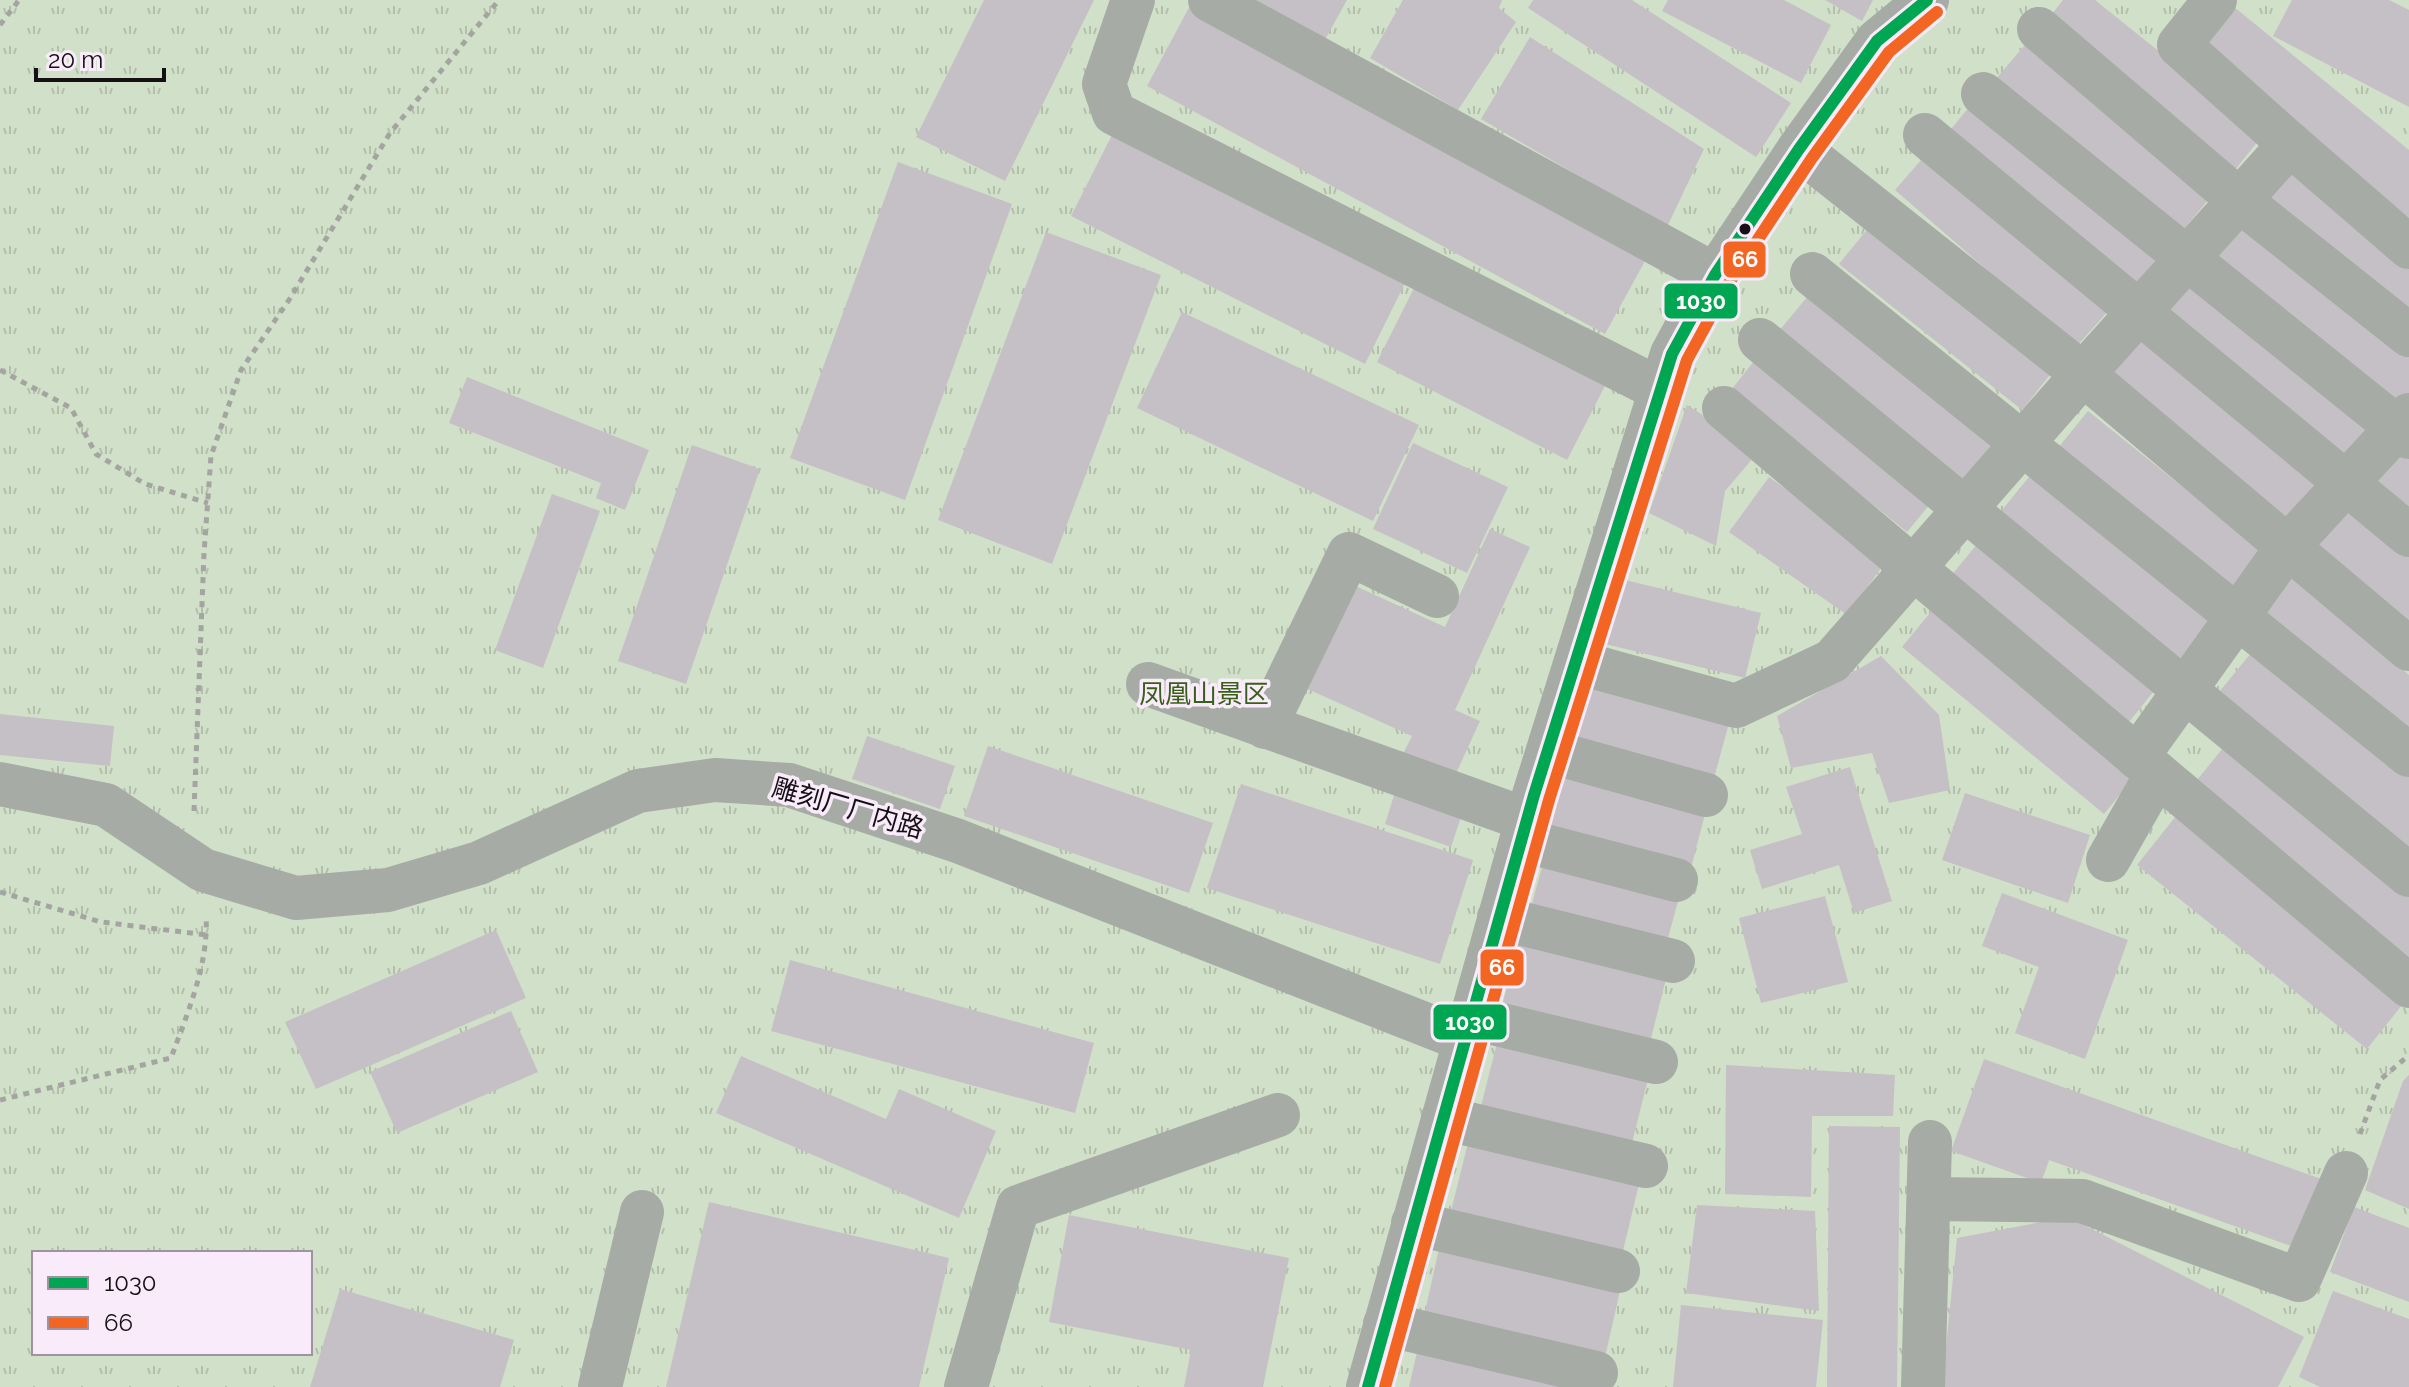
<svg xmlns="http://www.w3.org/2000/svg" width="2409" height="1387" font-family="Raleway,'Noto Sans SC',sans-serif">
  <style>
    .park { fill: url(#park-tufts); fill-rule: evenodd }
    .building { fill: #c5c0c5 }
    .lines { fill: none; stroke-linecap: round; stroke-linejoin: round }
    .path { stroke: #a4a5a1; stroke-width: 5; stroke-dasharray: 6 6; stroke-linecap: butt }
    .minor { stroke: #a7aba5; stroke-width: 44 }
    .bus-1-casing { stroke: #f9ebf9; stroke-width: 18 }
    .bus-2-casing { stroke: #f9ebf9; stroke-width: 18 }
    .bus-1 { stroke: #00a651; stroke-width: 12 }
    .bus-2 { stroke: #f26522; stroke-width: 12 }
    .bus-dot { fill: #151015; stroke: #f9ebf9; stroke-width: 3 }
    .labels { text-anchor: middle; dominant-baseline: central; stroke-width: 7; stroke-linejoin: round; paint-order: stroke }
    .park-label { font-size: 26px; fill: #39601a; stroke: #f9ebf9 }
    .street-label { font-size: 26px; fill: #151015; stroke: #f9ebf9 }
    .line-badge { stroke: #f9ebf9; stroke-width: 3 }
    .badge-label { font-size: 22px; text-anchor: middle; font-weight: bold; fill: #fff }
  </style>
  <defs>
    <pattern id="park-tufts" width="24" height="20" patternUnits="userSpaceOnUse" patternTransform="scale(2)"><rect width="24" height="20" fill="#d1e0c8"/><path d="M3 7l-1-3M5 7V3M7 7l1-3M15 17l-1-3M17 17v-4M19 17l1-3" fill="none" stroke="#b3bfab"/></pattern>
  </defs>
  <rect width="100%" height="100%" fill="#e8e2e8"/>
  <!-- park -->
  <path class="park" d="M0 0H2409V1387H0ZM34 1253H310V1353H34Z"/>
  <!-- building -->
  <g class="building">
    <path d="M984 0H1094L1005 181 916 137Z"/>
    <path d="M1238 0H1347L1322 45Z"/>
    <path d="M1403 0H1502L1499 8 1516 22 1458 110 1370 58Z"/>
    <path d="M1533 0H1632L1791 103 1756 157 1528 8Z"/>
    <path d="M1668 0H1784L1831 25 1801 83 1662 11Z"/>
    <path d="M1825 0H1873L1862 21Z"/>
    <path d="M2063 0H2095L2263 135 2230 176 2045 23Z"/>
    <path d="M2292 0H2389L2409 10V107L2273 36Z"/>
    <path d="M1192 2 1651 250 1605 334 1147 86Z"/>
    <path d="M2228 2 2409 150V218L2194 43Z"/>
    <path d="M1530 37 1704 149 1667 227 1481 119Z"/>
    <path d="M2030 39 2213 194 2179 235 1995 80Z"/>
    <path d="M1974 101 2160 255 2128 293 1943 139Z"/>
    <path d="M1116 127 1409 275 1365 364 1071 216Z"/>
    <path d="M1928 152 2110 309 2076 347 1895 190Z"/>
    <path d="M898 162 1012 204 905 500 790 458Z"/>
    <path d="M2293 164 2409 259V325L2260 204Z"/>
    <path d="M2243 217 2409 352V394L2397 408 2211 256Z"/>
    <path d="M1870 226 2053 371 2022 410 1839 264Z"/>
    <path d="M1046 232 1161 275 1052 564 938 520Z"/>
    <path d="M2188 275 2374 426 2342 466 2155 314Z"/>
    <path d="M1418 280 1609 378 1567 460 1377 362Z"/>
    <path d="M1813 290 1997 439 1963 481 1779 331Z"/>
    <path d="M1182 312 1419 425 1373 521 1137 408Z"/>
    <path d="M2144 332 2329 485 2290 531 2106 378Z"/>
    <path d="M1759 355 1935 498 1907 532 1731 390Z"/>
    <path d="M467 377 649 450 625 510 596 498 601 483 449 423Z"/>
    <path d="M1687 405 1759 451 1725 491 1716 546 1649 513Z"/>
    <path d="M2088 411 2265 553 2225 602 2049 459Z"/>
    <path d="M1413 443 1508 487 1467 573 1373 529Z"/>
    <path d="M692 445 760 469 686 684 618 661Z"/>
    <path d="M2404 450 2409 454V521L2371 488Z"/>
    <path d="M2033 472 2217 620 2182 664 1998 515Z"/>
    <path d="M1769 477 1887 560 1847 615 1729 532Z"/>
    <path d="M552 494 600 511 543 668 495 650Z"/>
    <path d="M2351 504 2409 554V623L2316 543Z"/>
    <path d="M1490 529 1530 547 1455 710 1480 721 1453 780 1402 756 1412 736 1301 686 1349 583 1445 627Z"/>
    <path d="M1983 537 2162 681 2125 727 1946 582Z"/>
    <path d="M2290 575 2409 675V748L2254 617Z"/>
    <path d="M1617 578 1761 613 1745 678 1601 643Z"/>
    <path d="M1934 608 2136 775 2104 814 1902 647Z"/>
    <path d="M2255 648 2409 773V864L2211 702Z"/>
    <path d="M1881 656 1939 715 1950 790 1889 803 1872 753 1791 768 1777 716Z"/>
    <path d="M1594 677 1731 716 1712 785 1576 747Z"/>
    <path d="M0 714 114 726 110 766 0 755Z"/>
    <path d="M867 736 955 766 940 809 852 779Z"/>
    <path d="M2227 743 2409 886V964L2189 790Z"/>
    <path d="M988 746 1213 823 1189 893 964 816Z"/>
    <path d="M1850 767 1892 901 1854 913 1839 865 1762 889 1750 850 1802 834 1786 787Z"/>
    <path d="M1566 768 1707 806 1690 872 1548 834Z"/>
    <path d="M1241 784 1473 860 1440 964 1207 888Z"/>
    <path d="M1397 786 1464 808 1451 847 1385 824Z"/>
    <path d="M1965 793 2090 835 2068 903 1942 860Z"/>
    <path d="M2176 816 2406 1000 2367 1049 2137 865Z"/>
    <path d="M1545 856 1680 894 1665 949 1530 911Z"/>
    <path d="M2002 893 2128 940 2085 1059 2015 1033 2039 967 1982 946Z"/>
    <path d="M1825 896 1848 982 1761 1003 1739 918Z"/>
    <path d="M496 930 526 998 316 1089 285 1022Z"/>
    <path d="M1519 939 1667 975 1649 1046 1501 1010Z"/>
    <path d="M790 960 1094 1043 1075 1113 771 1031Z"/>
    <path d="M511 1011 538 1072 397 1133 370 1072Z"/>
    <path d="M1497 1043 1648 1079 1630 1151 1479 1114Z"/>
    <path d="M741 1056 886 1119 899 1089 996 1131 959 1218 716 1113Z"/>
    <path d="M1984 1059 2327 1181 2302 1250 2049 1160 2041 1183 1951 1151Z"/>
    <path d="M1726 1065 1895 1075 1893 1116H1812L1811 1197 1725 1194Z"/>
    <path d="M2409 1075V1209L2365 1190 2403 1081Z"/>
    <path d="M1829 1126 1900 1127 1897 1387H1827Z"/>
    <path d="M1470 1135 1641 1176 1622 1255 1450 1215Z"/>
    <path d="M709 1202 949 1258 919 1387H666Z"/>
    <path d="M1697 1205 1815 1211 1819 1311 1686 1293Z"/>
    <path d="M2354 1207 2409 1228V1302L2330 1272Z"/>
    <path d="M1069 1215 1289 1258 1263 1387H1184L1191 1350 1049 1322Z"/>
    <path d="M2068 1217 2304 1337 2278 1387H1942L1957 1238Z"/>
    <path d="M1440 1244 1621 1286 1604 1362 1423 1321Z"/>
    <path d="M340 1289 514 1340 500 1387H310Z"/>
    <path d="M2333 1291 2409 1319V1387H2320L2299 1377Z"/>
    <path d="M1681 1305 1823 1320 1816 1387H1673Z"/>
    <path d="M1419 1343 1599 1387H1409Z"/>
  </g>
  <g class="lines">
    <!-- path -->
    <g class="path">
      <path d="M0 25 19 0"/>
      <path d="M0 370 71 408 96 454 145 484 208 503"/>
      <path d="M194 811 204 553 211 456 241 370 289 300 390 133 499 0"/>
      <path d="M0 892 101 922 207 935"/>
      <path d="M0 1100 171 1058C187 1014 209 964 206 916"/>
      <path d="M2360 1134 2380 1080 2409 1055"/>
    </g>
    <!-- minor -->
    <g class="minor">
      <path d="M1133 0 1104 84 1114 113 1659 389"/>
      <path d="M1210 0 1715 275"/>
      <path d="M2039 29 2239 200 2409 335"/>
      <path d="M1983 94 2409 437"/>
      <path d="M1925 135 2409 535"/>
      <path d="M2290 144 2409 247"/>
      <path d="M1799 149 2083 374 2409 649"/>
      <path d="M1812 274 2409 755"/>
      <path d="M1760 340 2409 875"/>
      <path d="M1724 408 2409 986"/>
      <path d="M1576 662 1736 706 1832 661 2083 374 2290 144 2179 45 2215 0"/>
      <path d="M1148 684 1528 820"/>
      <path d="M1265 727 1349 554 1437 596"/>
      <path d="M1548 751 1706 795"/>
      <path d="M2137 757 2288 546 2409 415"/>
      <path d="M0 784 106 805 203 870 296 898 388 890 479 863 638 791 715 780 789 785 958 841 1465 1040"/>
      <path d="M1522 840 1676 880"/>
      <path d="M2108 860 2157 774"/>
      <path d="M1499 918 1673 961"/>
      <path d="M1472 1018 1656 1062"/>
      <path d="M1443 1118 1646 1166"/>
      <path d="M1929 1199 2082 1201 2299 1280 2346 1173"/>
      <path d="M1413 1223 1618 1271"/>
      <path d="M1385 1324 1596 1373"/>
      <path d="M600 1387 642 1212"/>
      <path d="M966 1387 1018 1207 1278 1115"/>
      <path d="M1368 1387 1534 795 1672 354 1715 275 1799 149 1877 41 1927 0"/>
      <path d="M1923 1387 1930 1142"/>
    </g>
    <!-- bus-1 casing -->
    <g class="bus-1-casing">
      <path id="bus-1" d="M1368 1387 1534 795 1672 354 1715 275 1799 149 1877 41 1927 0"/>
    </g>
    <!-- bus-2 casing -->
    <g class="bus-2-casing">
      <path id="bus-2" d="M1385 1387 1549 800 1687 360 1729 283 1812 158 1889 52 1937 12"/>
    </g>
    <!-- bus-1 -->
    <use href="#bus-1" class="bus-1"/>
    <!-- bus-2 -->
    <use href="#bus-2" class="bus-2"/>
  </g>
  <!-- markers -->
  <circle class="bus-dot" cx="1745" cy="229" r="7"/>
  <g class="labels">
    <!-- park labels -->
    <g class="park-label">
      <text x="1204" y="694">凤凰山景区</text>
    </g>
    <!-- street labels -->
    <g class="street-label">
      <text transform="translate(848 808) rotate(16)">雕刻厂厂内路</text>
    </g>
  </g>
  <g class="line-badge">
    <rect x="1722" y="240" width="45" height="39" rx="8" fill="#f26522"/>
    <rect x="1663" y="282" width="76" height="38" rx="8" fill="#00a651"/>
    <rect x="1479" y="948" width="46" height="39" rx="8" fill="#f26522"/>
    <rect x="1432" y="1003" width="76" height="38" rx="8" fill="#00a651"/>
  </g>
  <g class="badge-label">
    <text x="1745" y="267">66</text>
    <text x="1701" y="309">1030</text>
    <text x="1502" y="975">66</text>
    <text x="1470" y="1030">1030</text>
  </g>
  <!-- legend -->
  <rect x="32" y="1251" width="280" height="104" fill="#f9ebf9" stroke="#9e939e" stroke-width="2"/>
  <rect x="48" y="1277" width="40" height="12" fill="#00a651" stroke="#9e939e" stroke-width="2"/>
  <text x="104" y="1291" font-size="24" fill="#151015">1030</text>
  <rect x="48" y="1317" width="40" height="12" fill="#f26522" stroke="#9e939e" stroke-width="2"/>
  <text x="104" y="1331" font-size="24" fill="#151015">66</text>
  <!-- scale -->
  <path d="M36 68v12h128v-12" fill="none" stroke="#151015" stroke-width="4"/>
  <text x="48" y="68" font-size="24" fill="#151015" stroke="#f9ebf9" stroke-width="6" paint-order="stroke">20 m</text>
</svg>
